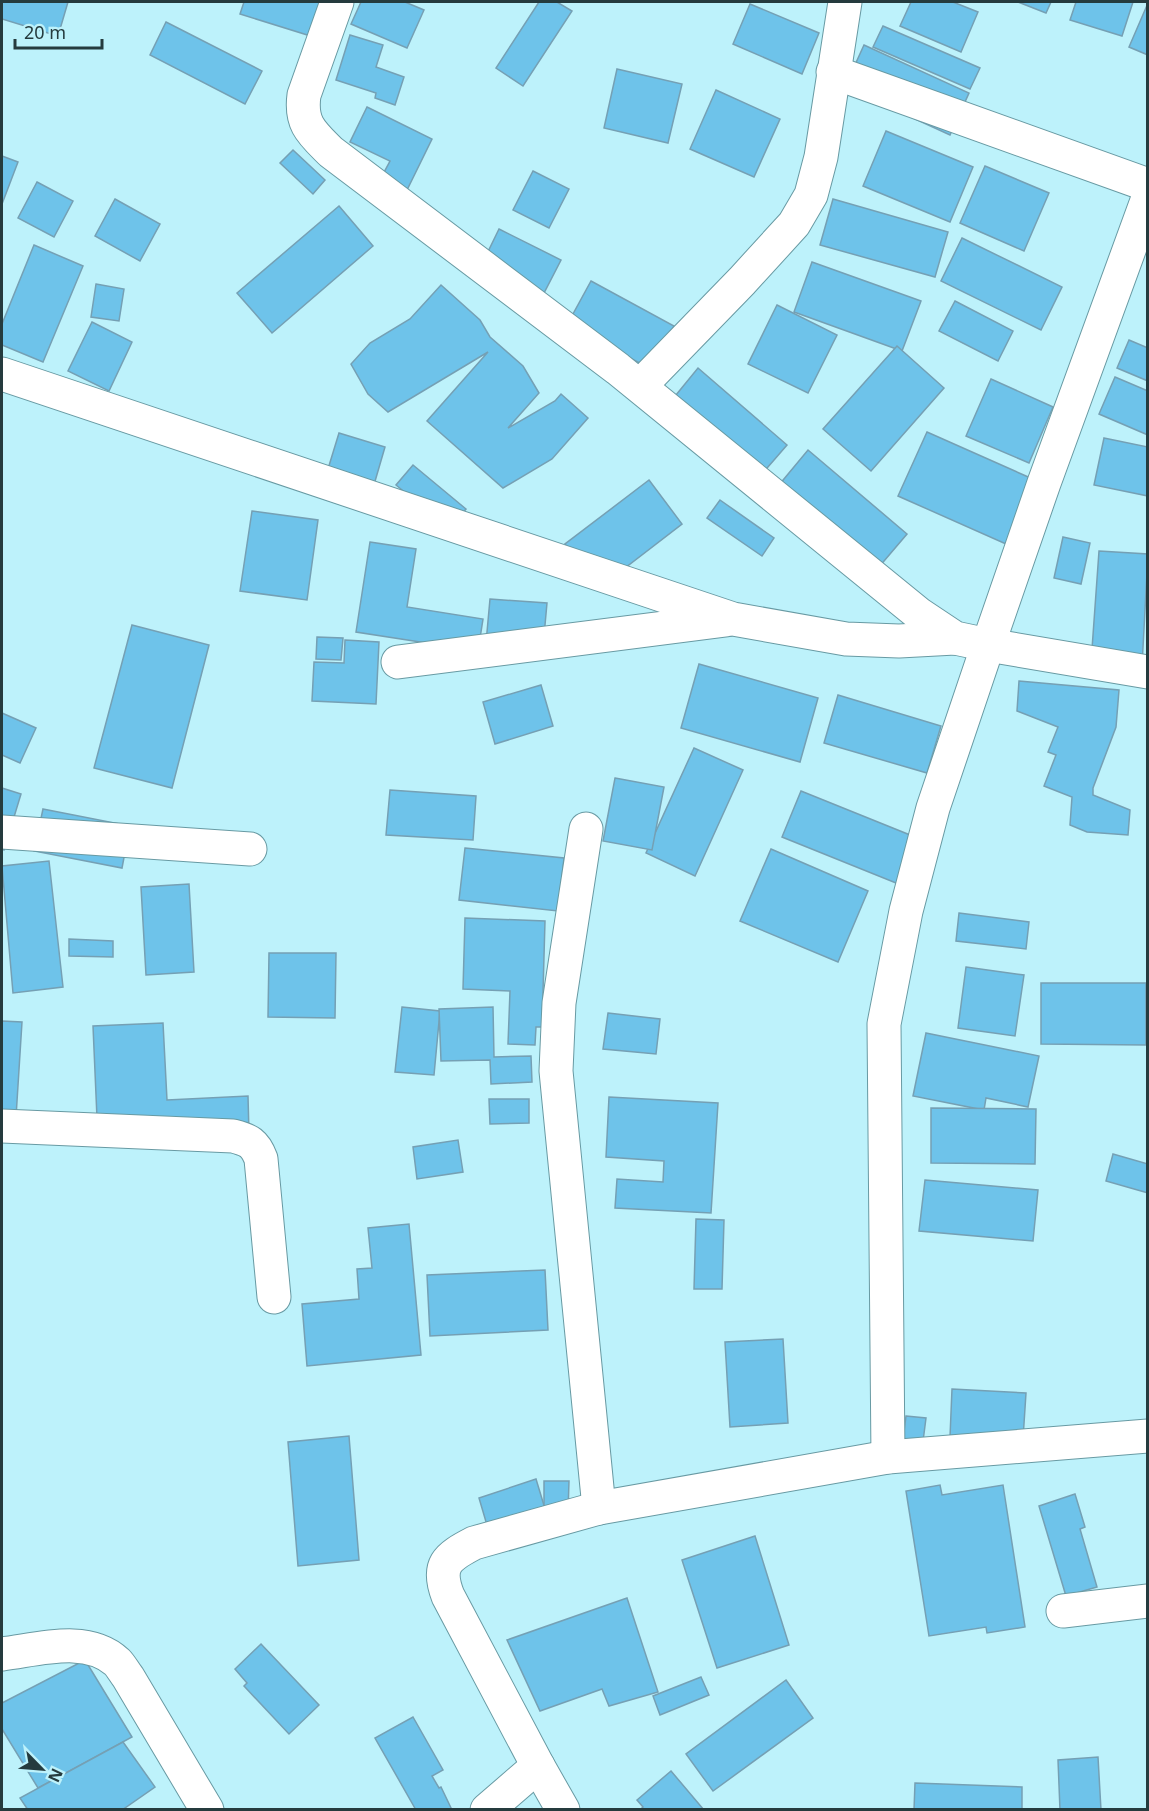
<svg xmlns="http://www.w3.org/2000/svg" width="1149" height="1811" font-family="'Noto Sans',sans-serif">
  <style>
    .building { fill: #6ec3ea; stroke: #75a0b4; stroke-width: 1.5 }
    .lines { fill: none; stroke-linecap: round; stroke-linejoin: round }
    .minor-casing { stroke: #689aa3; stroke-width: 35 }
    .minor { stroke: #fff; stroke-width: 33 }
  </style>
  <rect width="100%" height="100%" fill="#bdf2fb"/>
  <!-- building -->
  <g class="building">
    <path d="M2 2H68L58 36 2 19Z"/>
    <path d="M244 2H328L317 38 240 14Z"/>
    <path d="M361 2H405L424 10 407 48 351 24Z"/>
    <path d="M539 2H557L572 11 523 86 496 68Z"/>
    <path d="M911 2H953L978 12 961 52 900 26Z"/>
    <path d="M1018 2H1051L1046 13Z"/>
    <path d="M1076 2H1133L1122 36 1070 20Z"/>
    <path d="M1148 3V55L1129 47Z"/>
    <path d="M750 4 819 33 802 74 733 44Z"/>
    <path d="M166 22 262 71 245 104 150 55Z"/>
    <path d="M883 26 980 68 970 89 873 47Z"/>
    <path d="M350 35 383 45 376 67 404 77 395 105 375 98 376 93 336 80Z"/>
    <path d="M864 45 969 93 950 135 845 87Z"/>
    <path d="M617 69 682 84 668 143 604 128Z"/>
    <path d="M716 90 780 119 754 177 690 149Z"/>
    <path d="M367 107 432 139 407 190 381 178 390 161 350 142Z"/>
    <path d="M886 131 973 167 950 222 863 186Z"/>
    <path d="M293 150 325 180 313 194 280 163Z"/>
    <path d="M2 156 18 162 2 204Z"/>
    <path d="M985 166 1049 193 1024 251 960 223Z"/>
    <path d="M533 171 569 189 549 228 513 210Z"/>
    <path d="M37 182 73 201 54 237 18 218Z"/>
    <path d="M115 199 160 224 140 261 95 236Z"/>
    <path d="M833 199 948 232 935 277 820 245Z"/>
    <path d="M339 206 373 246 272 333 237 293Z"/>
    <path d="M499 229 561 260 543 295 482 264Z"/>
    <path d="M962 238 1062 287 1041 330 941 281Z"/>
    <path d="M34 245 83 266 43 362 2 345V324Z"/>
    <path d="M812 262 921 301 902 351 794 312Z"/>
    <path d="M591 281 674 326 651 369 567 325Z"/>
    <path d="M96 284 124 289 119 321 91 317Z"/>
    <path d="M441 285 480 320 490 337 523 366 539 393 508 428 555 401 561 394 588 418 552 459 503 488 427 421 488 352 388 412 368 394 351 364 370 343 410 319Z"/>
    <path d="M955 301 1013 331 998 361 939 331Z"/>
    <path d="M777 305 837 335 808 393 748 364Z"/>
    <path d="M92 322 132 342 109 391 68 371Z"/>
    <path d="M1129 340 1148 348V381L1117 368Z"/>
    <path d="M897 346 944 388 871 471 823 429Z"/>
    <path d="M698 368 787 445 755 482 667 406Z"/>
    <path d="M1115 377 1148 391V435L1099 414Z"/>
    <path d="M991 379 1053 407 1029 463 966 436Z"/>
    <path d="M927 432 1035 480 1006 544 898 496Z"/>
    <path d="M339 433 385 447 371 495 324 482Z"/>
    <path d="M1104 438 1148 447V496L1094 485Z"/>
    <path d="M808 450 907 534 873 574 774 491Z"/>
    <path d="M413 465 466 509 449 529 396 485Z"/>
    <path d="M649 480 682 524 599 588 565 544Z"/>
    <path d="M720 500 774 538 762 556 707 518Z"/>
    <path d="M252 511 318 520 307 600 240 591Z"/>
    <path d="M1063 537 1090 543 1081 584 1054 578Z"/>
    <path d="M370 542 416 549 407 607 483 619 478 651 356 632Z"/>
    <path d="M1099 551 1148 554 1142 666 1091 663Z"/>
    <path d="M490 599 547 603 543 647 486 643Z"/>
    <path d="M132 625 209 645 172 788 94 768Z"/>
    <path d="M317 637 343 638 341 660 316 659Z"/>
    <path d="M345 640 379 642 376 704 312 701 314 662 344 663Z"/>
    <path d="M699 664 818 698 800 762 681 728Z"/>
    <path d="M1019 681 1119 690 1116 727 1093 788V795L1130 810 1128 835 1087 832 1070 825 1072 797 1044 786 1056 755 1048 752 1058 727 1017 711Z"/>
    <path d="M541 685 553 726 495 744 483 702Z"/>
    <path d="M838 695 941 726 927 773 824 743Z"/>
    <path d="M2 713 36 728 20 763 2 755Z"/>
    <path d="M694 748 743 770 695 876 646 853Z"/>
    <path d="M615 778 664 787 652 850 603 841Z"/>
    <path d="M2 788 21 794 4 850 2 849Z"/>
    <path d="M390 790 476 796 473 840 386 835Z"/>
    <path d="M801 791 920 839 901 885 782 837Z"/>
    <path d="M43 809 130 826 122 868 34 851Z"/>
    <path d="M465 848 564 858 558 911 459 900Z"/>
    <path d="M771 849 868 891 838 962 740 921Z"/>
    <path d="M49 861 63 987 13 993 2 866Z"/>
    <path d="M189 884 194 972 146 975 141 887Z"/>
    <path d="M959 913 1029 922 1026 949 956 941Z"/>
    <path d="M465 918 545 921 542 1027H536L535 1045 508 1044 510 991 463 989Z"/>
    <path d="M69 939 113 941V957L69 956Z"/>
    <path d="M269 953H336L335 1018 268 1017Z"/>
    <path d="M966 967 1024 975 1015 1036 958 1028Z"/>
    <path d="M1041 983H1146V1045L1041 1044Z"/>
    <path d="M402 1007 440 1011 434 1075 395 1072Z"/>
    <path d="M493 1007 494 1057 531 1056 532 1082 491 1084 490 1060 441 1061 439 1009Z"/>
    <path d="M608 1013 660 1019 656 1054 603 1049Z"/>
    <path d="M2 1021 22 1022 15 1133H2Z"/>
    <path d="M163 1023 167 1100 248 1096 249 1134 98 1141 93 1026Z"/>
    <path d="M926 1033 1039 1056 1028 1107 986 1098 984 1110 913 1096Z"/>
    <path d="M609 1097 718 1103 711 1213 615 1208 617 1179 663 1182 664 1161 606 1157Z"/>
    <path d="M489 1099H529V1123L490 1124Z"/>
    <path d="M931 1108 1036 1109 1035 1164 931 1163Z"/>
    <path d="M458 1140 463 1172 417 1179 413 1147Z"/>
    <path d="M1113 1154 1148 1164V1193L1106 1181Z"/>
    <path d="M925 1180 1038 1190 1033 1241 919 1231Z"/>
    <path d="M696 1219 724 1220 722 1289H694Z"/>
    <path d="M409 1224 421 1355 307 1366 302 1304 359 1299 357 1269 372 1268 368 1228Z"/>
    <path d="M545 1270 548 1330 430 1336 427 1275Z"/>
    <path d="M783 1339 788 1423 730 1427 725 1342Z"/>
    <path d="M952 1389 1026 1393 1022 1454 950 1437Z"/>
    <path d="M906 1416 926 1418 921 1457 901 1455Z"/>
    <path d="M349 1436 359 1560 298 1566 288 1442Z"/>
    <path d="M536 1479 546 1512 489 1532 479 1498Z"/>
    <path d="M544 1481H569L568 1512H544Z"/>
    <path d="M940 1485 942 1495 1003 1485 1025 1627 987 1633 986 1627 929 1636 906 1491Z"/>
    <path d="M1075 1494 1085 1527 1080 1529 1097 1587 1066 1596 1039 1506Z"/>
    <path d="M755 1536 789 1645 717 1668 682 1560Z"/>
    <path d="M627 1598 658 1692 609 1706 602 1689 540 1711 507 1640Z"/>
    <path d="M261 1644 319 1705 289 1734 244 1686 247 1683 235 1669Z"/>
    <path d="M85 1660 132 1737 38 1788 2 1729V1703Z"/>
    <path d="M701 1677 709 1695 660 1715 653 1696Z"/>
    <path d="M786 1680 813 1718 713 1791 686 1754Z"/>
    <path d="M413 1717 443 1770 432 1776 439 1788 441 1787 452 1810H416L375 1738Z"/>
    <path d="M123 1742 155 1787 122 1810H28L20 1798Z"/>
    <path d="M1098 1757 1101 1810H1060L1058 1760Z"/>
    <path d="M671 1771 704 1810H640L643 1807 637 1800Z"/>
    <path d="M915 1783 1022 1787V1810H914Z"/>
  </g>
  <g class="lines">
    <!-- minor casing -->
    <g class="minor-casing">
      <g id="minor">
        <path d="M337 2 304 95C300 124 312 133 331 152L618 369 919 614 955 638 988 645 1148 672"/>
        <path d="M833 72 1148 185"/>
        <path d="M2 374 733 619 846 639 899 641 955 638"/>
        <path d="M640 386 742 281 794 224 811 195 821 157 845 2"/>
        <path d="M398 662 726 620"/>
        <path d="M586 829 559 1003 556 1071 599 1508"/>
        <path d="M2 832 250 849"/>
        <path d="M2 1126 233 1136C249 1140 255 1143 261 1159L274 1297"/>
        <path d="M888 1457 884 1024 906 911 933 808 988 645 1044 483 1148 198"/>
        <path d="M1063 1611 1148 1601"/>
        <path d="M2 1654C37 1650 87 1634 117 1662 121 1666 124 1672 128 1677L207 1810"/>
        <path d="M487 1810 538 1766"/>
        <path d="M563 1810 538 1766 448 1596C436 1565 447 1557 474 1543L599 1508 888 1457 1148 1436"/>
      </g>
    </g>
    <!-- minor -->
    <use href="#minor" class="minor"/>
  </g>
  <!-- border -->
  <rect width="1149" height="1811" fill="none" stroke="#253b3e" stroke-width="6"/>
  <!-- north arrow -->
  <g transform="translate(42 1769) rotate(115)" stroke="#bdf2fb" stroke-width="4.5" paint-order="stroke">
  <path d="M0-4.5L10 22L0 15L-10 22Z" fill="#253b3e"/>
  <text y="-9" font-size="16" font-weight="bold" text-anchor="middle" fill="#253b3e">N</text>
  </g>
  <!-- scale -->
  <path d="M15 39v9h87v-9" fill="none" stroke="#253b3e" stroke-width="3"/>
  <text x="24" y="39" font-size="18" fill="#253b3e" stroke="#bdf2fb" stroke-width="4.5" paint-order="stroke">20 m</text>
</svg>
